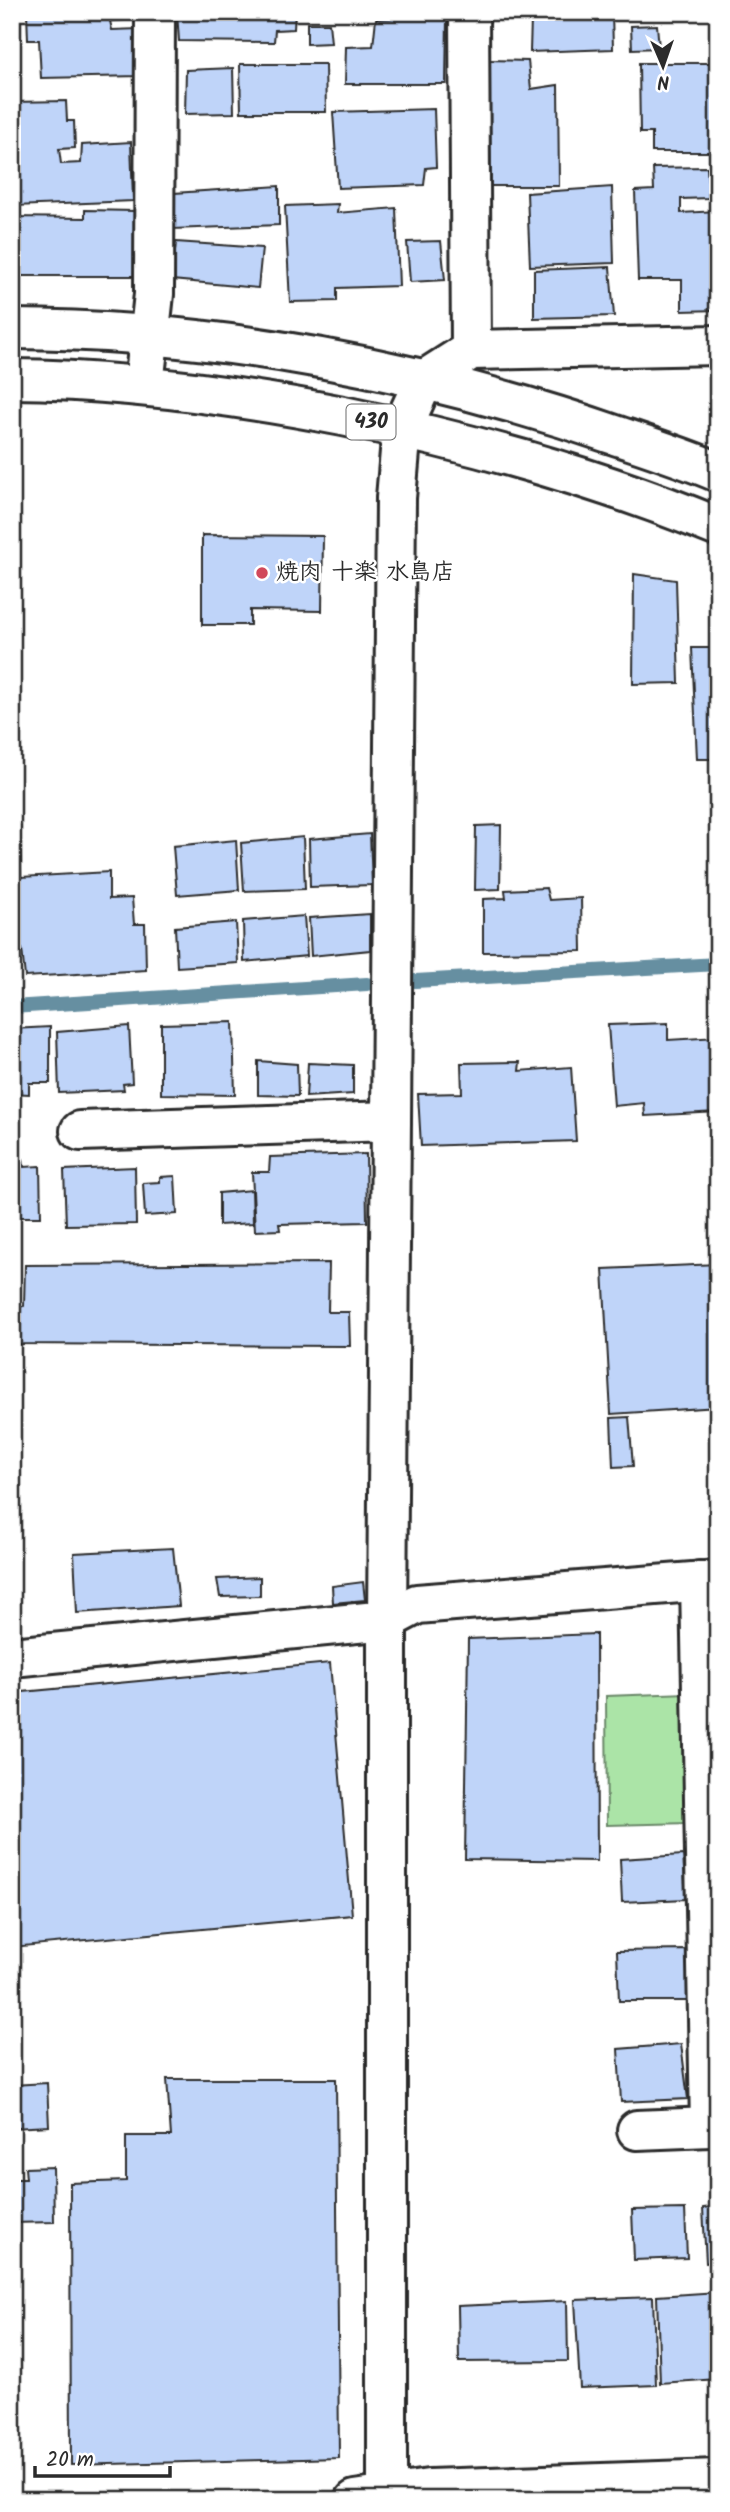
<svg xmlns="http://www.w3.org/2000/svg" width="730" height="2512" font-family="Kalam,'Klee One',sans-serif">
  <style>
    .green { fill: #abe4a7; stroke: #6b8869; stroke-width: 2 }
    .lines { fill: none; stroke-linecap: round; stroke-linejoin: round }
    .stream { stroke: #668fa1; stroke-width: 14 }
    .building { fill: #bfd4f9; stroke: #2b2b2b; stroke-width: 2 }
    .street-casing { stroke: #2b2b2b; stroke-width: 44 }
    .highway-casing { stroke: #2b2b2b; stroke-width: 44 }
    .street { stroke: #fff; stroke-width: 38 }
    .highway { stroke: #fff; stroke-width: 38 }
    .poi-dot { fill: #d1495b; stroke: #fff; stroke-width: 2.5 }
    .labels { text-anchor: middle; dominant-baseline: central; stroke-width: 5; stroke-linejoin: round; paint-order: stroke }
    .shield { fill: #fff; stroke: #6b6b6b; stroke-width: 2 }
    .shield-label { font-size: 21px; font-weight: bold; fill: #2b2b2b }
    .poi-label { font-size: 23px; font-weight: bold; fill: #2b2b2b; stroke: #fff; text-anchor: start }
  </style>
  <rect width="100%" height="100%" fill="#fff"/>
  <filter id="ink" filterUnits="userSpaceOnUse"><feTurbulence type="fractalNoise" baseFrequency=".0143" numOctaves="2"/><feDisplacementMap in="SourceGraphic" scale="14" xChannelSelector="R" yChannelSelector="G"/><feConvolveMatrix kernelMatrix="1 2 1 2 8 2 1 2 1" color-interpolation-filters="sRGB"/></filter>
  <g filter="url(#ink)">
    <!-- green -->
    <path class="green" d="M688 1693 691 1823 607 1825 606 1696Z"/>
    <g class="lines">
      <!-- stream -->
      <g class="stream">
        <path d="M415 981 718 964"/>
        <path d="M12 1007 367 984"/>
      </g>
    </g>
    <!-- building -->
    <g class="building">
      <path d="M27 12H124V20L110 21 112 30 140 29V76L41 78 39 40H28Z"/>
      <path d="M177 12H295L294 29 275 30 274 42 179 41Z"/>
      <path d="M490 12H612L613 49 530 52 531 19H490Z"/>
      <path d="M447 16 446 84H345L346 47 373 46 376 19Z"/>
      <path d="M307 23H329L331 43 307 44Z"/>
      <path d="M657 25 659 48 632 49 631 26Z"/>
      <path d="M489 60 528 61 531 89 558 85 559 186H491Z"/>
      <path d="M639 63H718V152H652V133H640Z"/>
      <path d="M240 64H325L326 112H241Z"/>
      <path d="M233 68 234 113 185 114 186 70Z"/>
      <path d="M66 101 67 121H74L75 148 59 149 61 164 81 163 82 145 131 142 133 201 15 206 12 169V102Z"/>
      <path d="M434 109 436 167 426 168 424 185 338 188 333 112Z"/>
      <path d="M707 167 709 198 681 199V213L718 211V310L682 311V280H638L635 191 654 190 653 168Z"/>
      <path d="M279 186V225L172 229 174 193Z"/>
      <path d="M612 187 614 263 530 266 527 193Z"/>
      <path d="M338 204 337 213 396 208 399 286 337 288V301L290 302 285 206Z"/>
      <path d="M85 210 135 211V276H12V217L85 218Z"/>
      <path d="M441 241 445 280 410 282 407 242Z"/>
      <path d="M176 242 262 248 258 288 172 280Z"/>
      <path d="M610 267 614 316 534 318V270Z"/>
      <path d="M202 535 323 536 322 611 250 610V625H202Z"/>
      <path d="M634 574 676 580 679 683 633 684Z"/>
      <path d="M692 648H718V759H697Z"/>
      <path d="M12 823H19L21 877 109 872V899L132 898 134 924H145L146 970 25 977 22 949 12 950Z"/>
      <path d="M501 825 500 889 475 890 476 826Z"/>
      <path d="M370 834 372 885 310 887 309 839Z"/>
      <path d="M303 837 305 889 244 891 241 843Z"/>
      <path d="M236 840 239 890 177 895 173 846Z"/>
      <path d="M546 888 549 900 581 898 582 951 483 952V899L506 898 505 890Z"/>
      <path d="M370 914V950L311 956 309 918Z"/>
      <path d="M304 916 307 956 244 962 243 921Z"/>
      <path d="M236 922 238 963 177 967 175 927Z"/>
      <path d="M233 1022 235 1095 161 1094V1024Z"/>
      <path d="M668 1023V1040L718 1037V1112L645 1116 644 1103 614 1106 608 1025Z"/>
      <path d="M129 1026 132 1083 123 1084 124 1090 59 1093 57 1032Z"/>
      <path d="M50 1027V1083H29V1094L12 1093V1029Z"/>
      <path d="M258 1061 297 1064 298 1096 258 1095Z"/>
      <path d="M520 1062 519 1071 571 1067 576 1141 421 1146 418 1094 462 1093 461 1063Z"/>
      <path d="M308 1063 353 1065V1094L306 1097Z"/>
      <path d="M366 1154 367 1222 279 1224 280 1230 255 1231 252 1172H269L270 1157Z"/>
      <path d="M12 1159H23L24 1167 40 1166 41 1217H12Z"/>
      <path d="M135 1167 136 1224 66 1225 64 1170Z"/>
      <path d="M175 1176 177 1214 145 1216 143 1183 160 1182V1177Z"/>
      <path d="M252 1190 253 1223 219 1225V1193Z"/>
      <path d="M329 1263 328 1312H349L350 1346 12 1344V1308L24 1306 25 1265Z"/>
      <path d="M718 1264V1407L611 1414 603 1269Z"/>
      <path d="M629 1417 633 1466 613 1467 611 1418Z"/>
      <path d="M173 1548 179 1606 77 1613 74 1553Z"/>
      <path d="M260 1577V1596L220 1597 217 1579Z"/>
      <path d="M363 1582 365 1600 333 1603 332 1586Z"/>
      <path d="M596 1634 597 1861 465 1859 468 1639Z"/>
      <path d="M330 1663 352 1915 12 1947V1693Z"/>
      <path d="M683 1855 686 1899 622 1902 620 1859Z"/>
      <path d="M688 1950 689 2001H619L617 1951Z"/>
      <path d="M681 2044 688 2099 621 2102 618 2049Z"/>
      <path d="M167 2079H336L339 2458 71 2465 70 2183 126 2181V2136H171Z"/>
      <path d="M47 2083 49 2126 12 2128V2085Z"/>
      <path d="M53 2167 54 2222 12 2223V2179H26L25 2168Z"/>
      <path d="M718 2206V2262L706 2263 703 2208Z"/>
      <path d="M685 2209 687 2258 634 2260 632 2210Z"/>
      <path d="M718 2292V2379L660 2383 657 2296Z"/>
      <path d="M653 2297 656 2385 580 2388 575 2300Z"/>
      <path d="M567 2301 568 2361 459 2362 458 2306Z"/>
    </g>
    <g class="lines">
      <!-- street casing -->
      <g class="street-casing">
        <g id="street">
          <path d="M469 12 471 350"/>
          <path d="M144 385 154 294 155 12"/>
          <path d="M80 1131 391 1121"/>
          <path d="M700 1581 710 2127H718"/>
          <path d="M12 1657 387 1620 417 1604 718 1580"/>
          <path d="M637 2130 710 2127"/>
          <path d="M355 2500 429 2489 718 2479"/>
          <path d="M387 2500V1620L396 498 402 428 424 380 471 350 718 345"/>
        </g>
      </g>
      <!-- highway casing -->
      <g class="highway-casing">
        <g id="highway">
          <path d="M12 329C217 330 424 369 618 436 651 447 685 458 718 472"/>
          <path d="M12 379C124 380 234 395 343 416 470 442 597 477 718 527"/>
        </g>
      </g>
      <!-- street -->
      <use href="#street" class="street"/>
      <!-- highway -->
      <use href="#highway" class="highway"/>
    </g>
  </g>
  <!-- markers -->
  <circle class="poi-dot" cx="262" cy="573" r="7"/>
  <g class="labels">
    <!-- shield labels -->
    <rect class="shield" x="346.5" y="404.5" width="49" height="35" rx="5"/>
    <g class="shield-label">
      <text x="371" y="422">430</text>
    </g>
    <!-- poi labels -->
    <g class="poi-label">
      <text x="276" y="573">焼肉 十楽 水島店</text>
    </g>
  </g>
  <!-- margin -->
  <rect width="730" height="2512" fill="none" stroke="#fff" stroke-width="42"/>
  <rect x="21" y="21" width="688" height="2470" fill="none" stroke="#2b2b2b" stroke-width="2.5" filter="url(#ink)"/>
  <!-- north arrow -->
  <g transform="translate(663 66) rotate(178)" stroke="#ffffff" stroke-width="5" paint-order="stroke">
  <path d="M0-5L12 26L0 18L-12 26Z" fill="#2b2b2b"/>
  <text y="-10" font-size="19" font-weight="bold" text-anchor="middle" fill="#2b2b2b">N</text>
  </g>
  <!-- scale -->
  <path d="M35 2466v10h135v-10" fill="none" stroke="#2b2b2b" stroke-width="3.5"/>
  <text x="46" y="2466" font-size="21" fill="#2b2b2b" stroke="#ffffff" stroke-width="5" paint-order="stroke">20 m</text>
</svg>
